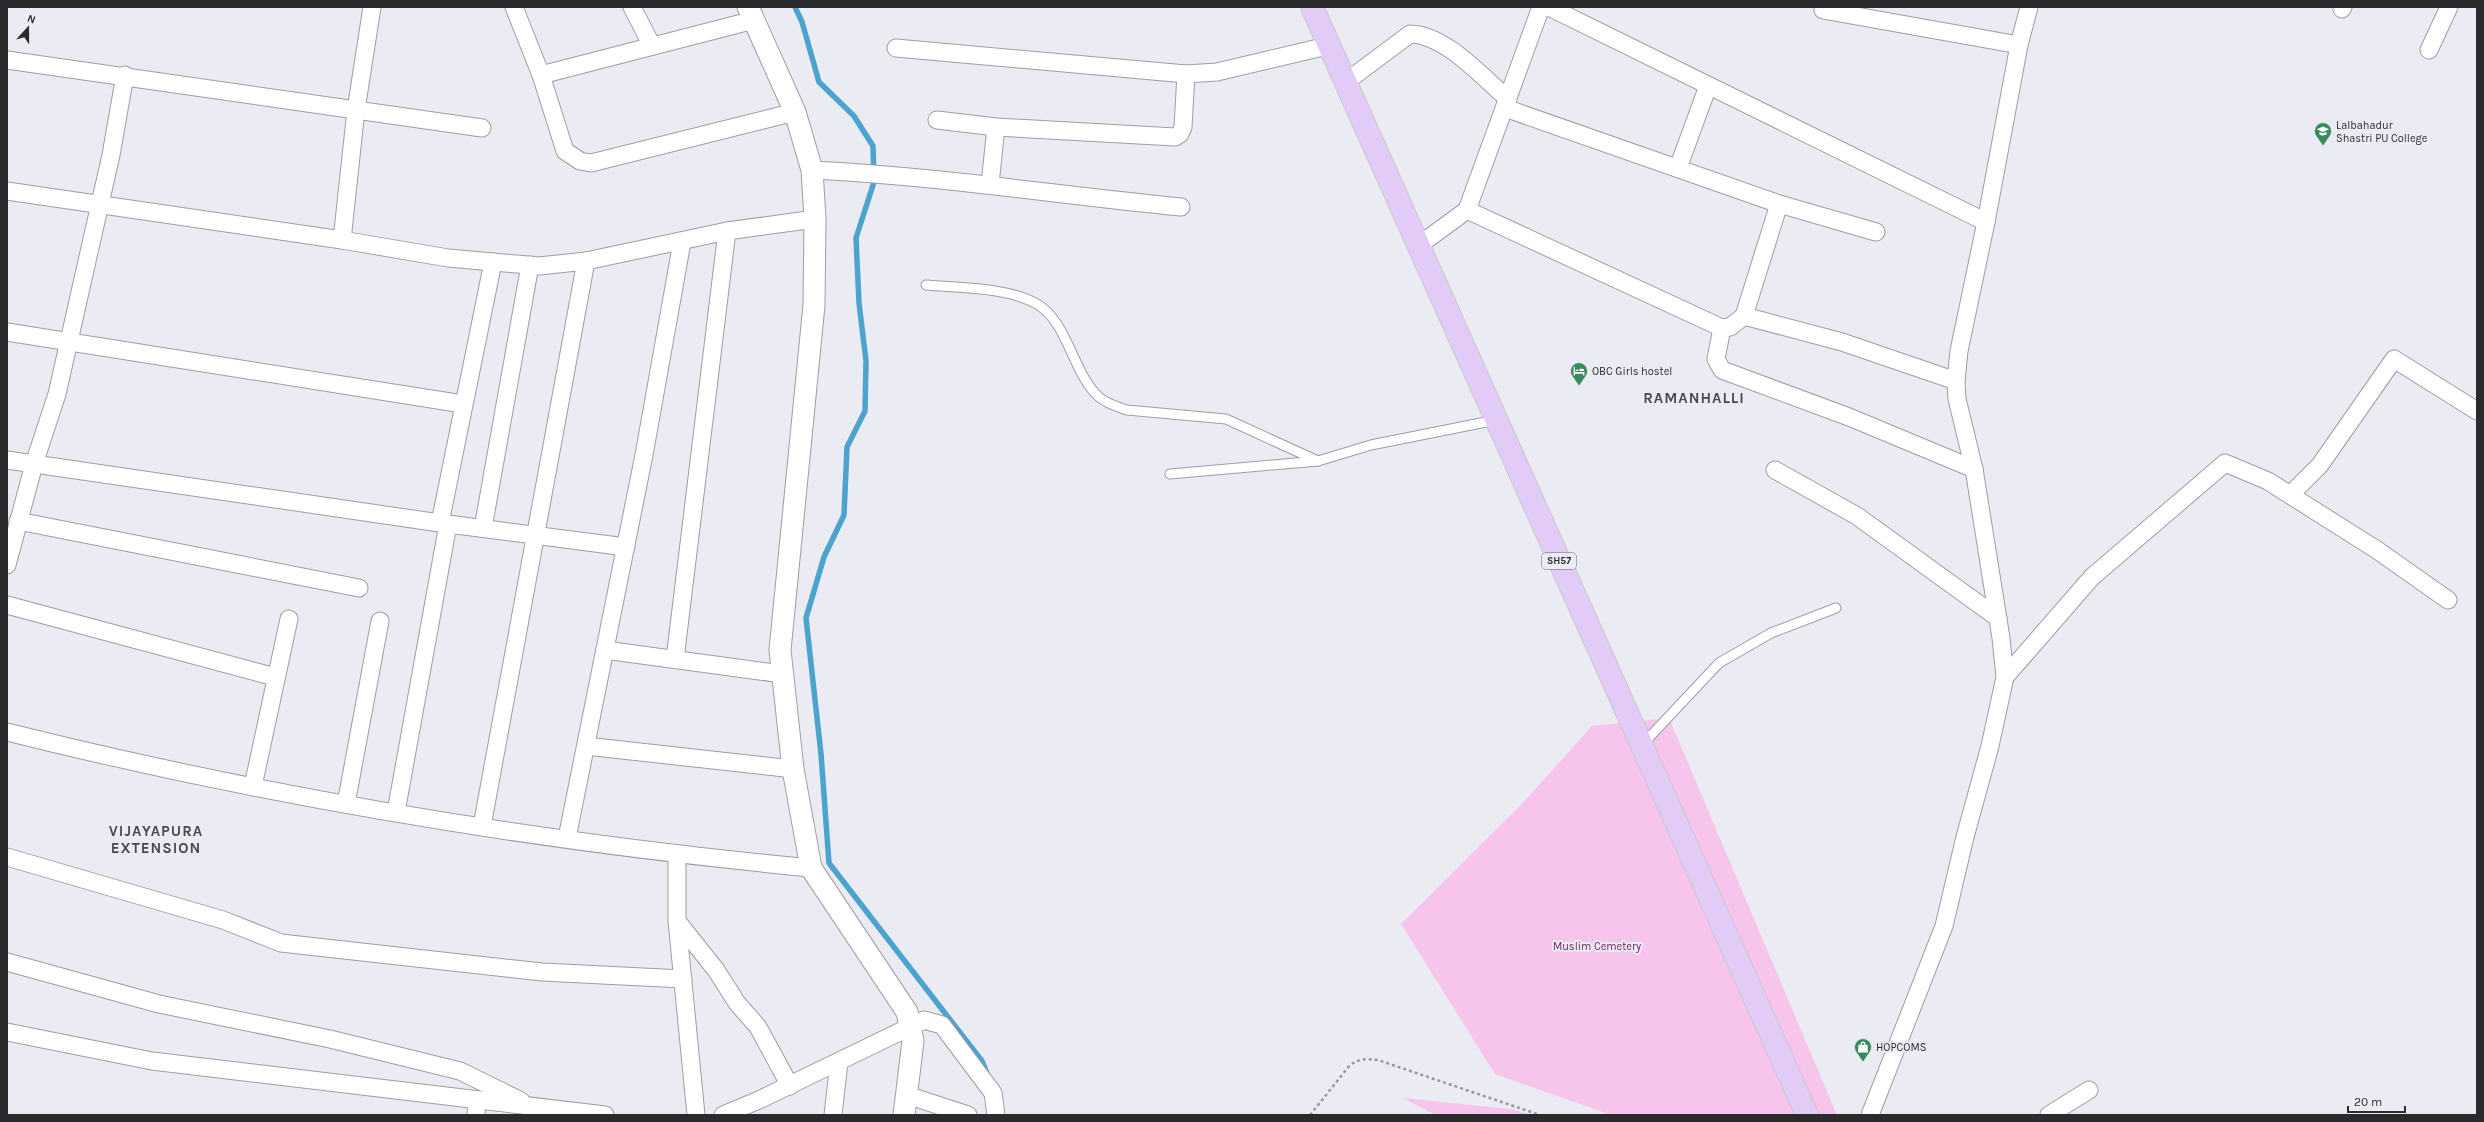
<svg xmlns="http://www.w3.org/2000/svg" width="2484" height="1122" font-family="Karla,sans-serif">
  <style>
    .green { fill: #f7c5eb }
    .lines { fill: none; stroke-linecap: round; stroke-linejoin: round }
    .stream { stroke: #4ba3ce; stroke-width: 5.5 }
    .service-casing { stroke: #9d9da4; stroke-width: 11 }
    .minor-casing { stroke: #9d9da4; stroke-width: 19 }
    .tertiary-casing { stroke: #9d9da4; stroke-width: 23 }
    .primary-casing { stroke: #c8c8c9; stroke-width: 24 }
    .path { stroke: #97979d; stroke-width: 2.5; stroke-dasharray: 3 3; stroke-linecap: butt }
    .service { stroke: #fff; stroke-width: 9 }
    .minor { stroke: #fff; stroke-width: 17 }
    .tertiary { stroke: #fff; stroke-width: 21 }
    .primary { stroke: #e3cbf7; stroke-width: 22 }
    .labels { text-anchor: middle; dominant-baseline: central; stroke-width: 4; stroke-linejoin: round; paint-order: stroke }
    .shield { fill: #ebebf3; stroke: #656569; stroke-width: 1 }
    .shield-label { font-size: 10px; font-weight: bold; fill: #2b2b2e }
    .poi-label { font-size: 11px; fill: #2b2b2e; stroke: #ebebf3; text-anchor: start }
    .park-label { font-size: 11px; fill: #722465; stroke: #ebebf3 }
    .district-label { font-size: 15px; font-weight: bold; letter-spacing: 1px; fill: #48484f; stroke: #ebebf3 }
  </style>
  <rect width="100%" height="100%" fill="#ebebf3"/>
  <!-- green -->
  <g class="green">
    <path d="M1669 718 1837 1115H1611L1495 1074 1401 924 1520 806 1592 726Z"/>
    <path d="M1403 1098 1510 1109 1532 1115H1435Z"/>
  </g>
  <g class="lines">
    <!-- stream -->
    <path class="stream" d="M795 7 802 22 819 82 854 116 873 146 874 182 856 238 859 303 866 361 865 411 847 447 844 515 824 557 806 618 821 754 829 863 982 1061 988 1076"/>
    <!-- service casing -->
    <g class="service-casing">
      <g id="service">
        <path d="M926 285C959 288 1007 287 1037 304 1068 322 1073 374 1099 397 1107 404 1118 407 1127 410L1226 419 1318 461"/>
        <path d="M1170 474 1318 461 1371 445 1496 420"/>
        <path d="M1642 745 1719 663 1771 633 1836 608"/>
      </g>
    </g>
    <!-- minor casing -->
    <g class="minor-casing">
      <g id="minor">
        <path d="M372 7 356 110 482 128"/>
        <path d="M514 7 541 75 565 151 580 161 591 163 795 112"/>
        <path d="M632 7 652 46"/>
        <path d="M1549 7 1986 222 1959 351 1956 381"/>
        <path d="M2342 9 2343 7"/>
        <path d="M1823 10 2019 45"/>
        <path d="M896 48 1186 74 1217 72 1327 46 1334 58"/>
        <path d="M2429 50 2449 7"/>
        <path d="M7 60 356 110 342 240 7 191"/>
        <path d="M541 75 754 20"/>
        <path d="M1347 81 1410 34C1446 35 1481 76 1508 99"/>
        <path d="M937 120 996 127 1175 137 1180 134 1183 127 1186 74"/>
        <path d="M1678 168 1708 86"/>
        <path d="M812 170C936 176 1058 195 1181 207"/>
        <path d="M990 184 996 127"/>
        <path d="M1779 204 1876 232"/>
        <path d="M1467 210 1541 7"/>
        <path d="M1986 222 2019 45 2029 7"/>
        <path d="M342 240 448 258 539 266 586 261 727 231 815 219"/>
        <path d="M1418 246 1467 210 1722 328 1730 327 1744 316 1779 204 1505 108"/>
        <path d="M1744 316 1842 342 1956 381 1957 399 1974 469"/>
        <path d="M1722 328 1716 359 1722 370 1849 417 1974 469 2001 638 2005 677 1990 746 1965 837 1944 926 1870 1115"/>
        <path d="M7 332 463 404"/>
        <path d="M7 460 440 523 626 547"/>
        <path d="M1775 470 1857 516 1998 618"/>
        <path d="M2290 495 2377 550 2448 600"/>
        <path d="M18 521 359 588"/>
        <path d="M440 523 493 262"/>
        <path d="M483 528 530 265"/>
        <path d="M7 565 34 464 57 394 111 155 125 75"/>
        <path d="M7 605 275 677"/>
        <path d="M605 650 782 674"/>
        <path d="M675 659 727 231"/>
        <path d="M2005 677 2092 577 2225 463 2268 481 2290 495 2320 465 2394 359 2477 411"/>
        <path d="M7 732C271 798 541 842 811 868"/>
        <path d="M586 746 793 769"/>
        <path d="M253 786 289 619"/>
        <path d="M346 804 380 621"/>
        <path d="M396 812 448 524"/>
        <path d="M482 826 586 261"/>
        <path d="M567 838 644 455 682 242"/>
        <path d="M677 855V921L696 1115"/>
        <path d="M7 857 223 920 281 943 542 972 683 979"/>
        <path d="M677 921 716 970 737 1003 758 1027 790 1086"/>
        <path d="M7 962 159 1004 330 1039 460 1071 521 1101"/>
        <path d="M7 1032 152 1061 605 1115"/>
        <path d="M907 1095 968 1115"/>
        <path d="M476 1115 477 1100"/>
        <path d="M723 1115 759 1100 924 1020 942 1025 993 1093 996 1115"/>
        <path d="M833 1115 839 1062"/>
        <path d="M2049 1115 2089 1090"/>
      </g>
    </g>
    <!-- tertiary casing -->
    <g class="tertiary-casing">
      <path id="tertiary" d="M748 7 795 112 812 170 815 219 814 305 780 650 793 769 811 868 907 1012 913 1041 904 1115"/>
    </g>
    <!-- primary casing -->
    <g class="primary-casing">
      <path id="primary" d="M1312 7 1807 1115"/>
    </g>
    <!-- path -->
    <path class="path" d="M1310 1115 1350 1065C1360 1058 1366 1059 1378 1060L1540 1115"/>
    <!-- service -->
    <use href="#service" class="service"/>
    <!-- minor -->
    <use href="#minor" class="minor"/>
    <!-- tertiary -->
    <use href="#tertiary" class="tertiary"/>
    <!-- primary -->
    <use href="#primary" class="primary"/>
  </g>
  <!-- icons -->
  <defs>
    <g id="university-pin" transform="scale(0.9)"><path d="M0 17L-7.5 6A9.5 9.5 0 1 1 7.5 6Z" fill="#378a5c" stroke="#ebebf3"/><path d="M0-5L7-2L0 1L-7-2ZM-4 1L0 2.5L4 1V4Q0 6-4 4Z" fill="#fff"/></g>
    <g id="hotel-pin" transform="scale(0.9)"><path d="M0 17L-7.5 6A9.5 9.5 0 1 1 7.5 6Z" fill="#378a5c" stroke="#ebebf3"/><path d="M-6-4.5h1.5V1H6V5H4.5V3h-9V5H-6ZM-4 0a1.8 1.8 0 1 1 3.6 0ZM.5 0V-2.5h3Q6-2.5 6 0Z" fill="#fff"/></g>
    <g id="shop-pin" transform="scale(0.9)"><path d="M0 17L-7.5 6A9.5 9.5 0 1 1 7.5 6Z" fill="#378a5c" stroke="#ebebf3"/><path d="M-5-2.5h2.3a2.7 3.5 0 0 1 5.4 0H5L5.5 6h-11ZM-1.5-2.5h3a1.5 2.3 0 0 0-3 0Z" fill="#fff"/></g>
  </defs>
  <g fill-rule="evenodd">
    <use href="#university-pin" x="2323" y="131"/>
    <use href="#hotel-pin" x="1579" y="371"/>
    <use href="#shop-pin" x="1863" y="1047"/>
  </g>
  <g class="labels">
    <!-- shield labels -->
    <rect class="shield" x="1542" y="553" width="34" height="16" rx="3"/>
    <g class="shield-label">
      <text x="1559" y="561">SH57</text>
    </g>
    <!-- poi labels -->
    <g class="poi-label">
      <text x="2336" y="125">Lalbahadur<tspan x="2336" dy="13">Shastri PU College</tspan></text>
      <text x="1592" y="371">OBC Girls hostel</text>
      <text x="1876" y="1047">HOPCOMS</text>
    </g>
    <!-- park labels -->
    <g class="park-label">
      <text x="1597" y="946">Muslim Cemetery</text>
    </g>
    <!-- district labels -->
    <g class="district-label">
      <text x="1694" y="398">RAMANHALLI</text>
      <text x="156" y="831">VIJAYAPURA<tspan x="156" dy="17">EXTENSION</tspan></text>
    </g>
  </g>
  <!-- border -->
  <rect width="2484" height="1122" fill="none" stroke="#2b2b2e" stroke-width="16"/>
  <!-- north arrow -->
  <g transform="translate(28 28) rotate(21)" stroke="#ebebf3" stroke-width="3" paint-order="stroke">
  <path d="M0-3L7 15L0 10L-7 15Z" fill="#2b2b2e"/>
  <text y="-6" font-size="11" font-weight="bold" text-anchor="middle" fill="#2b2b2e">N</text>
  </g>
  <!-- scale -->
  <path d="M2348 1106v6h57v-6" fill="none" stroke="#2b2b2e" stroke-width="2"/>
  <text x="2354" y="1106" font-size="12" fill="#2b2b2e" stroke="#ebebf3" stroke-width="3" paint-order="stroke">20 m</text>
</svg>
